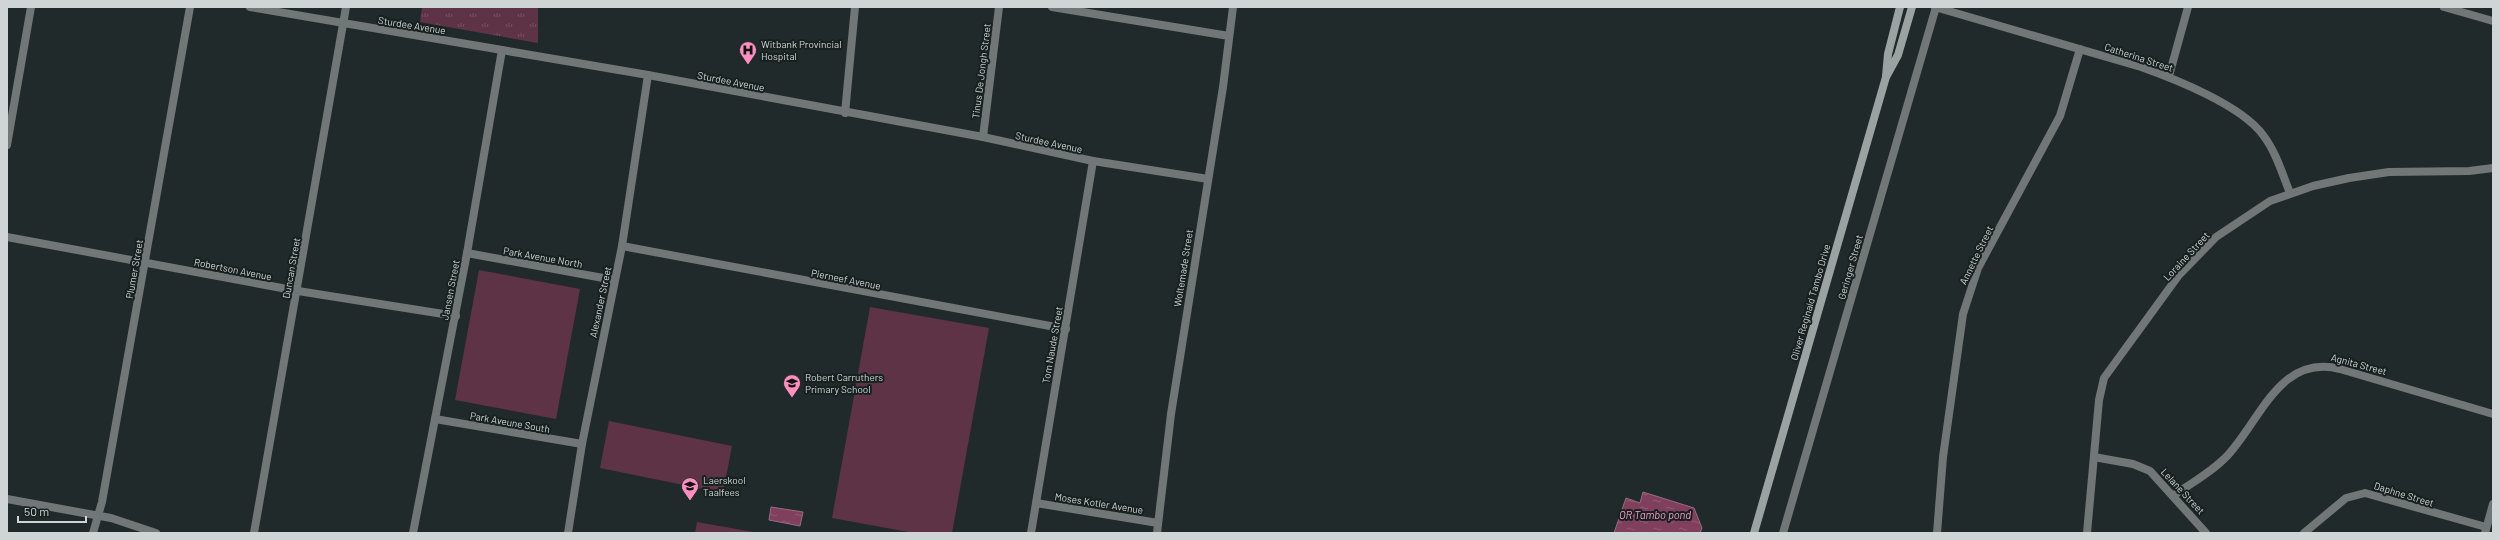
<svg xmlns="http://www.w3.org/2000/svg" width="2500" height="540" font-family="Barlow,sans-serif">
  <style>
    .grass { fill: url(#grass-tufts) }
    .pitch { fill: #5e3346 }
    .water { fill: url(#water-ripples); stroke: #976c81 }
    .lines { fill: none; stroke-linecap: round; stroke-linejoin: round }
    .minor { stroke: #717676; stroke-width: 8 }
    .tertiary { stroke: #717676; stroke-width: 8 }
    .secondary { stroke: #9ba3a2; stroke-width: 8 }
    .labels { text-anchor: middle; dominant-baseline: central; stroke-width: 4; stroke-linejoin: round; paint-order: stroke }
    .street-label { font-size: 10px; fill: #cfd5d5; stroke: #172120 }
    .poi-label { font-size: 10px; fill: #cfd5d5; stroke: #172120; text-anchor: start }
    .water-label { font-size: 11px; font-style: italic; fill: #fd9cc6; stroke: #172120 }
  </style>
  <defs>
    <pattern id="grass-tufts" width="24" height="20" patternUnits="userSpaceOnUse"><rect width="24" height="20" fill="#5e3346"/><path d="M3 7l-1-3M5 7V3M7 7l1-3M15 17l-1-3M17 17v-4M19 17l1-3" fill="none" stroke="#745060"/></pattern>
    <pattern id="water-ripples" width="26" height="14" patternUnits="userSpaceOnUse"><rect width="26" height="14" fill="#7f3f5d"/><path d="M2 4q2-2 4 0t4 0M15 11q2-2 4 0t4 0" fill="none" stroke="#905a73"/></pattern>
  </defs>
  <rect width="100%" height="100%" fill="#212a2a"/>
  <!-- grass -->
  <path class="grass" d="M422 7H538V43L420 22Z"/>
  <!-- pitch -->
  <g class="pitch">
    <path d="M479 270 580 289 556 419 455 400Z"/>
    <path d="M870 307 989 328 952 533H914L832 518Z"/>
    <path d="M609 421 732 446 723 493 600 468Z"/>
    <path d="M697 522 759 533H695Z"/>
  </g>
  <!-- water -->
  <g class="water">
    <path d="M1643 492 1694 508 1702 528 1700 533H1614L1626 498 1640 503Z"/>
    <path d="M771 507 803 512 800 526 769 520Z"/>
  </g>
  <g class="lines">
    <!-- minor -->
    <g class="minor">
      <path d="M250 7 648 75 983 137 1093 161 1208 179"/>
      <path d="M1052 7 1229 36"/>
      <path d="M1935 7 2141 67C2175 79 2241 105 2263 135 2276 152 2282 173 2290 193"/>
      <path d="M2444 7 2493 21"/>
      <path d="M2169 76 2188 7"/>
      <path d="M845 113 855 7"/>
      <path d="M983 137 999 7"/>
      <path d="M7 145 31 7"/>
      <path d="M7 237 298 291 456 316"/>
      <path d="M622 246 1066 329"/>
      <path d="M467 253 614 280"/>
      <path d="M435 419 582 444"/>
      <path d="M2094 457 2133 464 2150 471 2206 533"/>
      <path d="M2174 495C2192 483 2213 471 2228 455 2261 419 2280 354 2340 369L2493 414"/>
      <path d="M1036 503 1158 523"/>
      <path d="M93 533 102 502 190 7"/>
      <path d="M254 533 346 7"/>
      <path d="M413 533 467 253 502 50"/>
      <path d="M568 533 582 444 622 246 648 75"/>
      <path d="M1031 533 1093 161"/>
      <path d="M1157 533 1171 414 1223 87 1233 7"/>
      <path d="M1783 533 1936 7"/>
      <path d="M1937 533 1943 457 1963 314 1978 268 2060 116 2080 49"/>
      <path d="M2087 533 2099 400 2104 378 2179 275 2216 237 2270 201 2313 186 2349 178 2389 172 2469 171 2493 168"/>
      <path d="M2304 533 2346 498 2365 493 2486 527"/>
      <path d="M2485 533 2493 504"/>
    </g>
    <!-- tertiary -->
    <path class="tertiary" d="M7 499 111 518 156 533"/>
    <!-- secondary -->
    <g class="secondary">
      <path d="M1886 76 1888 54 1900 7"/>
      <path d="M1754 533 1886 77 1898 55 1912 7"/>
    </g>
  </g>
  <!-- icons -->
  <defs>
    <g id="hospital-pin" transform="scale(0.9)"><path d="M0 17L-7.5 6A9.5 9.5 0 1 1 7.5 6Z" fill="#fd8ec0" stroke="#172120"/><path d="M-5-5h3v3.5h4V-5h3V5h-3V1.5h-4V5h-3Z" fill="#111"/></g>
    <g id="school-pin" transform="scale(0.9)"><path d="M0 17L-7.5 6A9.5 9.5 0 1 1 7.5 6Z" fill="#fd8ec0" stroke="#172120"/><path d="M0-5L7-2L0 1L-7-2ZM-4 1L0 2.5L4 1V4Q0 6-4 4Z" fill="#111"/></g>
  </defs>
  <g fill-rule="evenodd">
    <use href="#hospital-pin" x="748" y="50"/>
    <use href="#school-pin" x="792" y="383"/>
    <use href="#school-pin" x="690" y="486"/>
  </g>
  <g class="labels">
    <!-- street labels -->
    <g class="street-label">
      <text transform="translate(412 25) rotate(9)">Sturdee Avenue</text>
      <text transform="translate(2139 57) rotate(18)">Catherina Street</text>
      <text transform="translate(981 71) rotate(-83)">Tinus De Jongh Street</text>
      <text transform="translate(731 81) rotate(11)">Sturdee Avenue</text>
      <text transform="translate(1049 142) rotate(12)">Sturdee Avenue</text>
      <text transform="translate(1976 255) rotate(-64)">Annette Street</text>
      <text transform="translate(2186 256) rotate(-47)">Loraine Street</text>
      <text transform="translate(543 257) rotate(10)">Park Avenue North</text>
      <text transform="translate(1850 267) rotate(-74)">Geringer Street</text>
      <text transform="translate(291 268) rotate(-80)">Duncan Street</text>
      <text transform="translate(1183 268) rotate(-81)">Woltemade Street</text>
      <text transform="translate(134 269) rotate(-80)">Plumer Street</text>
      <text transform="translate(233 269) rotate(11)">Robertson Avenue</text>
      <text transform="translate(846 279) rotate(11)">Pierneef Avenue</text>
      <text transform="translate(450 290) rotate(-79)">Jansen Street</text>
      <text transform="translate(600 302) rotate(-78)">Alexander Street</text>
      <text transform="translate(1810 302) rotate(-74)">Oliver Reginald Tambo Drive</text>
      <text transform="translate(1052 345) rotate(-80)">Tom Naude Street</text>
      <text transform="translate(2359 364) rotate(15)">Agnita Street</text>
      <text transform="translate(510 422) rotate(10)">Park Aveune South</text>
      <text transform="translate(2183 491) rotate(47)">Lelane Street</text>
      <text transform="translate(2404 494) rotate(17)">Daphne Street</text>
      <text transform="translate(1099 503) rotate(9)">Moses Kotler Avenue</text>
    </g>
    <!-- poi labels -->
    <g class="poi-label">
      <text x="761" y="44">Witbank Provincial<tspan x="761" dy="12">Hospital</tspan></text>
      <text x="805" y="377">Robert Carruthers<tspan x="805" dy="12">Primary School</tspan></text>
      <text x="703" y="480">Laerskool<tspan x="703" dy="12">Taalfees</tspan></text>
    </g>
    <!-- water labels -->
    <g class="water-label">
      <text x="1655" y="514">OR Tambo pond</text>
    </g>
  </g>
  <!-- border -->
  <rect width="2500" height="540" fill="none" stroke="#cfd5d5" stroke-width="16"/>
  <!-- scale -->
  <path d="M18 516v6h68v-6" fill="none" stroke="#cfd5d5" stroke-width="2"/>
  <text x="24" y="516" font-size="12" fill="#cfd5d5" stroke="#172120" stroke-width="3" paint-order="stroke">50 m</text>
</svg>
